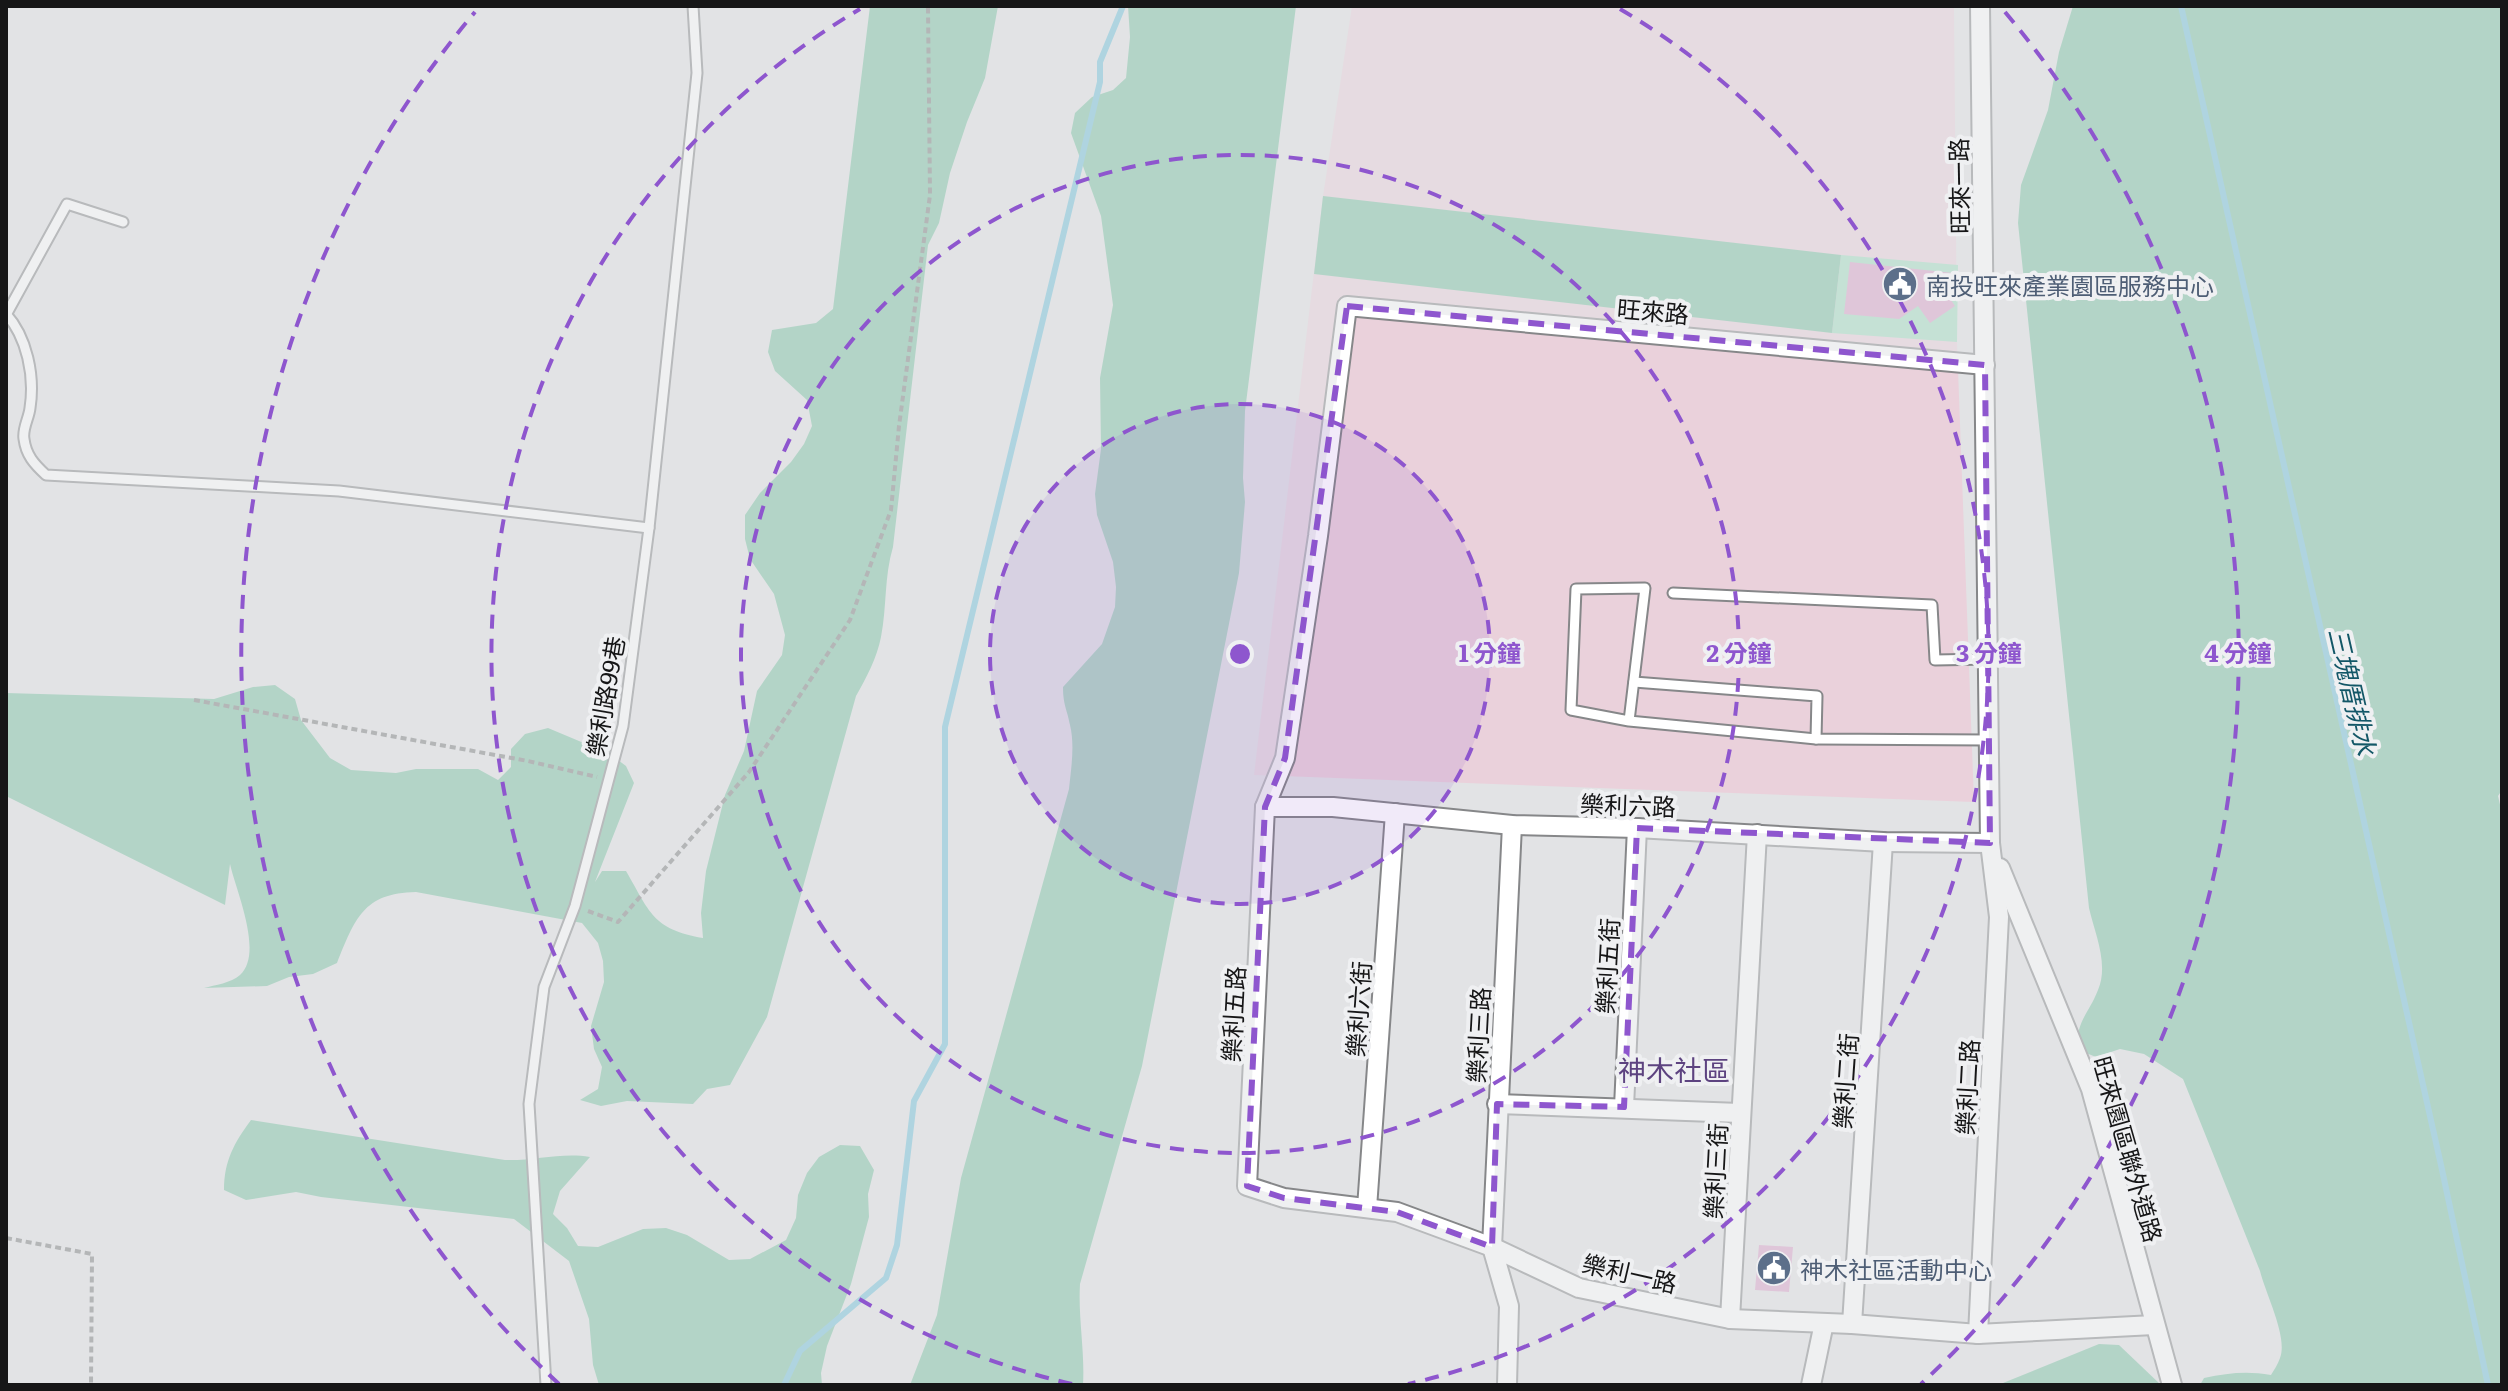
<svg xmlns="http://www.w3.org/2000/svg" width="2508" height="1391" font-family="Literata,'Noto Sans TC',serif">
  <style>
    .industrial { fill: #ead1db }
    .green { fill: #a2dec2 }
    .forest { fill: #7bc2a3 }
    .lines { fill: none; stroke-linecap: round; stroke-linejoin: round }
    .stream { stroke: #72c2d9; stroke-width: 6 }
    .building { fill: #dca2ca }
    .lane-casing { stroke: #868789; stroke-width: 13 }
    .street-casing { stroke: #868789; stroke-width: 22 }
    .path { stroke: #7d7e7f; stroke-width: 4; stroke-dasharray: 6 4; stroke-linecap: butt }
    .lane { stroke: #fff; stroke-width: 9 }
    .street { stroke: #fff; stroke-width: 18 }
    .marked { fill: none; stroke: #8e56ce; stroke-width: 6; stroke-dasharray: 16 10; stroke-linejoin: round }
    .ring { fill: none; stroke: #8e56ce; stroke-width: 4; stroke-dasharray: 14 10 }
    .labels { text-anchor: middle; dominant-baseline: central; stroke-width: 8; stroke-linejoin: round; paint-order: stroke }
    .street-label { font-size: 24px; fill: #161617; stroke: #eff0f2 }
    .service-label { font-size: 24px; fill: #4e5e75; stroke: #eff0f2; text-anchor: start }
    .water-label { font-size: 26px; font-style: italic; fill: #135767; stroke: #eff0f2 }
    .quarter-label { font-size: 28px; fill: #5d4380; stroke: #eff0f2 }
    .centre { fill: #8e56ce; stroke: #eff0f2; stroke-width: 4 }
    .ring-label { font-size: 24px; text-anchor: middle; font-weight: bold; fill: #8e56ce; stroke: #eff0f2; stroke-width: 8; stroke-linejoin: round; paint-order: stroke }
  </style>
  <rect width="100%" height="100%" fill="#e2e3e5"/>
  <!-- industrial -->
  <path class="industrial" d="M1352 6H1954L1957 342 1974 802 1254 775 1323 196Z"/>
  <!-- green -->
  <path class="green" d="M1841 255 1958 265 1957 342 1832 333Z"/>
  <!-- forest -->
  <g class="forest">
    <path d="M870 6H998L985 78 967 122 950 173 939 223 928 245 893 547C884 577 887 607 881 637 877 658 866 678 856 696L767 1017 730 1085 707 1089 693 1104 627 1101 601 1106 580 1100 598 1089 602 1067 594 1049 591 1026 604 982 603 961 598 943 582 923 416 892C363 893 355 919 337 963L313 974 289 977 267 986 204 988C215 985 231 983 240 975 264 953 236 891 230 864L225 905 6 796V693L214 699 253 687 275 685 295 699 301 720 330 758 351 770 396 773 416 769H478L498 780 511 767V749L525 734 548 728 610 754 626 766 634 783 595 882 602 871H626C650 912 652 929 703 938L701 913 706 871 725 795 744 751 757 691 782 655 785 635 774 594 750 559 745 539V515L760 493 791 462 804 444 812 426 807 400 775 371 768 352 772 330 816 323 833 309Z"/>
    <path d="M1128 6H1296L1245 411 1243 478 1245 502 1239 573 1142 1066 1080 1284C1078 1318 1085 1351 1083 1385H910L937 1315 961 1178 1069 789C1071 769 1075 745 1070 725 1067 709 1063 705 1063 687L1102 644 1115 607 1116 587 1113 562 1097 515 1095 494 1101 449 1100 378 1113 305 1101 216 1071 133 1075 113 1092 97 1113 90 1126 78 1130 37Z"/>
    <path d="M2073 6H2502V790L2498 796 2502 813V1385H2200L2204 1378C2228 1373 2247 1371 2271 1375 2274 1370 2278 1364 2280 1358 2288 1337 2266 1295 2260 1271L2183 1079 2144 1054 2120 1049 2096 1057 2076 1049C2078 1018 2088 1015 2098 990 2109 964 2095 934 2089 908L2018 223 2021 185 2048 110 2059 52Z"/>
    <path d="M1323 196 1841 255 1832 333 1314 274Z"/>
    <path d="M251 1120 505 1160C534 1161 562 1152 590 1157L560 1191 553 1214 567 1228 578 1246 598 1247 643 1229 666 1228 687 1235 729 1260 750 1259 786 1240 796 1218 798 1195 807 1173 819 1157 840 1145 860 1146 874 1170 868 1194 869 1217 851 1284 827 1346 821 1373 822 1385H599L593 1365 589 1319 569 1261 514 1219 321 1197 296 1192 246 1200 224 1190C224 1161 234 1143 251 1120Z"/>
    <path d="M2099 1344 2119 1345 2161 1385H1998Z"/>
  </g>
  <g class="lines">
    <!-- stream -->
    <g class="stream">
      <path d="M2181 6 2441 1165 2488 1385"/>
      <path d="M784 1385 800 1351 886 1278 897 1245 914 1101 945 1044V727L1100 82V62L1123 6"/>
    </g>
  </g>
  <!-- building -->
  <g class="building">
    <path d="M1850 262 1953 273 1951 300 1955 306 1930 323 1918 306 1899 319 1844 314Z"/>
    <path d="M1759 1245 1793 1247 1789 1292 1755 1290Z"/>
  </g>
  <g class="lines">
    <!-- lane casing -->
    <g class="lane-casing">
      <g id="lane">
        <path d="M7 313 67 204 123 222"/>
        <path d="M6 314C27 337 35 376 30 408 29 418 22 429 24 439 26 455 34 464 46 475L339 491 649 528"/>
        <path d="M1673 593 1932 605 1935 660 1988 659"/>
        <path d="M1634 682 1817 696 1816 739"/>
        <path d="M1629 721 1571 710 1576 589 1645 588 1629 721 1816 739 1988 740"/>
        <path d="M546 1385 529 1104 544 987 575 906 623 726 649 528 697 73 693 6"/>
      </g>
    </g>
    <!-- street casing -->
    <g class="street-casing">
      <g id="street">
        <path d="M1985 365 1347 306 1318 536 1285 758 1265 807 1247 1186 1284 1198 1397 1212 1492 1247 1579 1288 1730 1319 1852 1324 1978 1334 2154 1325"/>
        <path d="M1265 807H1333L1512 825 1637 828 1883 842 1990 843"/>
        <path d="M2000 868 2091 1089 2172 1385"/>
        <path d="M1497 1104 1740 1113"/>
        <path d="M1624 1107 1637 828"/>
        <path d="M1367 1208 1395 813"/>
        <path d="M1730 1319 1757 834"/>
        <path d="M1852 1324 1883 842"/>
        <path d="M1978 1334 1999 917 1990 843 1980 6"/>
        <path d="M1507 1385 1509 1306 1492 1247 1512 825"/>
        <path d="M1811 1385 1824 1323"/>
      </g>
    </g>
    <!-- path -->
    <g class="path">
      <path d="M194 700 528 761 597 777"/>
      <path d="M588 911 618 922 749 772 850 620 891 510 899 426 930 195 928 6"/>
      <path d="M6 1238 92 1254 91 1385"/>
    </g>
    <!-- lane -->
    <use href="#lane" class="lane"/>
    <!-- street -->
    <use href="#street" class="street"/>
  </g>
  <!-- marked area -->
  <path d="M0 0H2508V1391H0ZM1347 306 1985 365 1990 843 1637 828 1624 1107 1497 1104 1492 1247 1397 1212 1284 1198 1247 1186 1265 807 1285 758Z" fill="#e2e3e5" fill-opacity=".55" fill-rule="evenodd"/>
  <path class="marked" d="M1347 306 1985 365 1990 843 1637 828 1624 1107 1497 1104 1492 1247 1397 1212 1284 1198 1247 1186 1265 807 1285 758Z"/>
  <!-- distance rings -->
  <circle cx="1240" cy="654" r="250" fill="#8e56ce" fill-opacity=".12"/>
  <g class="ring">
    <circle cx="1240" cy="654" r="250"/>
    <circle cx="1240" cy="654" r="499"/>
    <path d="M1072 1384A749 749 0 0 1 860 9M1620 9A749 749 0 0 1 1408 1384"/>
    <path d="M559 1384A998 998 0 0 1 475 12M2005 12A998 998 0 0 1 1921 1384"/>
  </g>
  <!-- icons -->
  <defs>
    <g id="civic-disc" transform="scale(1.8)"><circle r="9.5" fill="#5c6f8a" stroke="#eff0f2"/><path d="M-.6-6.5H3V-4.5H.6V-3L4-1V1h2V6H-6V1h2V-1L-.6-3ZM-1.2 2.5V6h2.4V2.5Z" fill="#fff"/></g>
  </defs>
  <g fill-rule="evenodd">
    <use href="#civic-disc" x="1900" y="284"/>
    <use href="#civic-disc" x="1774" y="1268"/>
  </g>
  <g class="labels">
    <!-- street labels -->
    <g class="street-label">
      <text transform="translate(1958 186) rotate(-91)">旺來一路</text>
      <text transform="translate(1653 310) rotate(5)">旺來路</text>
      <text transform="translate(604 696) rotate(-80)">樂利路99巷</text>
      <text transform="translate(1628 804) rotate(2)">樂利六路</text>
      <text transform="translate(1606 966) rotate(-87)">樂利五街</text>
      <text transform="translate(1357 1009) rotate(-86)">樂利六街</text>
      <text transform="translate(1232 1014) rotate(-87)">樂利五路</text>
      <text transform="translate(1477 1035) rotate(-87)">樂利三路</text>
      <text transform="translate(1844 1081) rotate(-86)">樂利二街</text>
      <text transform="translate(1966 1087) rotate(-87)">樂利二路</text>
      <text transform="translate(2129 1149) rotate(74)">旺來園區聯外道路</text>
      <text transform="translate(1714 1171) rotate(-87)">樂利三街</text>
      <text transform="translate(1630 1272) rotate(13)">樂利一路</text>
    </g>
    <!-- service labels -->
    <g class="service-label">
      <text x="1926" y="284">南投旺來產業園區服務中心</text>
      <text x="1800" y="1268">神木社區活動中心</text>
    </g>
    <!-- water labels -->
    <g class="water-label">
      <text transform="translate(2354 691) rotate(77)">三塊厝排水</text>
    </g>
    <!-- quarter labels -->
    <g class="quarter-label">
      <text x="1674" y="1069">神木社區</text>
    </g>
  </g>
  <circle cx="1240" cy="654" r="12" class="centre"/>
  <g class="ring-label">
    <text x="1490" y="662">1 分鐘</text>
    <text x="1739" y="662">2 分鐘</text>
    <text x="1989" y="662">3 分鐘</text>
    <text x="2238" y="662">4 分鐘</text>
  </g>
  <!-- border -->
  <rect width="2508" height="1391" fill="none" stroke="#161617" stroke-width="16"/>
</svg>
